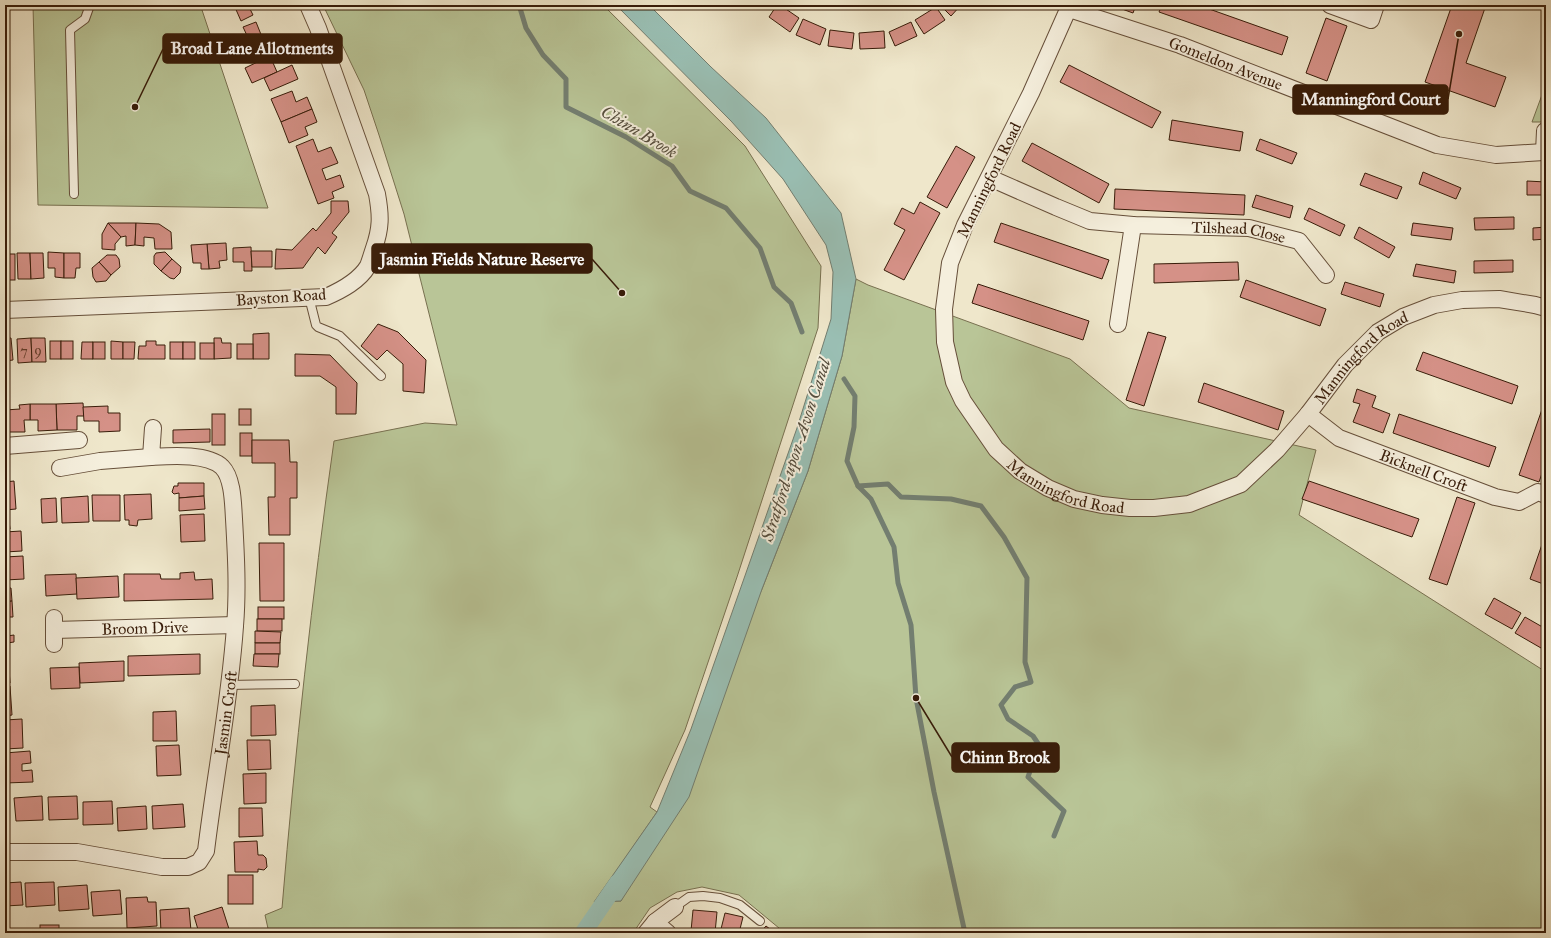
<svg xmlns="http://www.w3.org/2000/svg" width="1551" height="938" font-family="'IM FELL Great Primer',serif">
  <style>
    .green { fill: #b9c597; stroke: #787050 }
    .water { fill: #9ac0b5; stroke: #737e70 }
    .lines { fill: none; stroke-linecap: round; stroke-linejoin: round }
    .stream { stroke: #737e70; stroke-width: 5 }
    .canal { stroke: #9ac0b5; stroke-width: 17 }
    .building { fill: #d59187; stroke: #381c09 }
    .service-casing { stroke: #664f3a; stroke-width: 10 }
    .minor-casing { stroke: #664f3a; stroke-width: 18 }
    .service { stroke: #f5efdd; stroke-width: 8 }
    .minor { stroke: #f5efdd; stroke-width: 16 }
    .labels { text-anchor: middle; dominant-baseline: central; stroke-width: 4; stroke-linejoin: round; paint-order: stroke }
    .number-label { font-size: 14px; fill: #5f3928 }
    .street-label { font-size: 16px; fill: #381c09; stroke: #f5efdd }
    .water-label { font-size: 17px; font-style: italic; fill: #554d3d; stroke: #f5efdd }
    .leader { fill: none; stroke: #381c09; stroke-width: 1.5 }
    .callout-dot { fill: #381c09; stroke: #f5efdd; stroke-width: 1.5 }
    .callout { fill: #381c09; stroke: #381c09; stroke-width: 1.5 }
    .callout-label { font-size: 17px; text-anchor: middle; font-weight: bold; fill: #fff }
  </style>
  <rect width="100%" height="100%" fill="#efe7cb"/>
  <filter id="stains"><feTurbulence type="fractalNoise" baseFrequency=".005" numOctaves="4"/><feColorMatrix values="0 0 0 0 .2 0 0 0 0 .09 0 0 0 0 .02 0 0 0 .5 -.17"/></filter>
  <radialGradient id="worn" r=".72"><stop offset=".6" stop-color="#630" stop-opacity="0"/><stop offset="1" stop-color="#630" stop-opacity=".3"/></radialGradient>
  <!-- green -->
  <g class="green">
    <path d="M33 5H101L104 9 201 7 268 208 38 205Z"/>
    <path d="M323 5H603L745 146 821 266 818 328 737 577 685 730 650 807 657 812 595 902 621 901 762 589 808 471 842 356 856 279 868 285 1070 359 1129 408 1316 450 1299 515 1546 672V933H785L739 895 702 887 677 892 650 908 633 933H269L265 915 282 908C295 752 312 596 334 441L425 423 457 425 404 214 379 135 364 90Z"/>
    <path d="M1546 84V122H1532Z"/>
  </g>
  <!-- water -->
  <path class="water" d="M616 5H649L711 67 766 118 841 213 856 279 842 356 808 471 762 589 689 797 621 901 594 902 657 812 691 729 797 428 831 319 833 272 826 245 783 179 731 121Z"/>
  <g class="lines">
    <!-- stream -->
    <g class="stream">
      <path d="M521 5 520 8 526 28 543 55 566 79V107L626 137 672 166 690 191 726 208 760 248 774 287 791 303 802 332"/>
      <path d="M844 379 855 396 854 427 847 461 858 486 871 499 894 547 898 583 911 625 916 698 934 792 965 933"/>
      <path d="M858 486 888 484 901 497 951 499 981 506 1004 537 1027 578 1025 662 1031 682 1015 687 1001 705 1008 719 1033 736 1039 745 1028 777 1064 811 1054 836"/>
    </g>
    <!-- canal -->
    <path class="canal" d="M583 933 618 882"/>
  </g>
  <!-- building -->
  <g class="building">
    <path d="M234 5H248L253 15 241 21Z"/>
    <path d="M777 5H780L799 18 790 32 769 17Z"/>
    <path d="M940 5H961L951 16Z"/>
    <path d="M1111 5H1136L1133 13Z"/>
    <path d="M1162 5H1198L1288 37 1282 55 1159 12Z"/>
    <path d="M1452 5H1486L1466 63 1506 77 1495 107 1425 82Z"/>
    <path d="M936 7 945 20 924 34 915 20Z"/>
    <path d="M1326 18 1347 26 1327 81 1306 73Z"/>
    <path d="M803 19 826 29 820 45 796 35Z"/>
    <path d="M256 22 262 37 250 42 243 27Z"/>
    <path d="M911 22 917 36 895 46 889 32Z"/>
    <path d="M830 30 854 33 852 49 828 46Z"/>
    <path d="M884 31 885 48 860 49 859 33Z"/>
    <path d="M270 56 277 72 252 83 245 68Z"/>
    <path d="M292 65 298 79 270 91 264 78Z"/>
    <path d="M1069 65 1161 112 1152 128 1060 82Z"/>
    <path d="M292 91 296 102 307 97 312 109 281 122 271 99Z"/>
    <path d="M312 109 317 122 305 127 308 135 289 143 281 122Z"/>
    <path d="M1172 120 1243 132 1240 151 1169 140Z"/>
    <path d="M313 139 318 152 331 147 338 163 322 169 326 180 340 175 344 187 332 192 334 198 318 204 296 146Z"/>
    <path d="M1260 139 1297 153 1292 164 1256 150Z"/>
    <path d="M1032 143 1109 184 1099 203 1022 161Z"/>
    <path d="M956 146 975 157 947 208 927 197Z"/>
    <path d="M1423 172 1461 188 1456 199 1419 184Z"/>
    <path d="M1365 173 1402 187 1397 199 1360 185Z"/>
    <path d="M1527 181 1546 182V195H1527Z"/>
    <path d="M1115 189 1245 195 1244 215 1114 209Z"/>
    <path d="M1256 195 1293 206 1290 218 1252 207Z"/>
    <path d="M331 201H348L349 212 332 233 337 237 325 254 318 247 303 268 275 269 276 249 292 250 313 228 316 231 331 213Z"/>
    <path d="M920 202 940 213 904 280 884 270 905 230 894 224 902 208 914 214Z"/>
    <path d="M1309 208 1345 225 1340 236 1304 219Z"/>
    <path d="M1514 217V229L1475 230 1474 218Z"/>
    <path d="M108 223H136L135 245 126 246V236L121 237Z"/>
    <path d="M108 223 121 237 115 244V250L102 249V234Z"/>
    <path d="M136 223 159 224 171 232 172 249H155L154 238 144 237V246L135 245Z"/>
    <path d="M1001 223 1109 260 1102 279 994 242Z"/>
    <path d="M1413 223 1453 228 1451 240 1411 235Z"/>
    <path d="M1359 227 1395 247 1389 258 1354 238Z"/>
    <path d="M1546 227V239L1533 240V228Z"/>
    <path d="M226 243 227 260 219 261 220 268 209 269 207 244Z"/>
    <path d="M207 244 209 269H201V263H193L191 245Z"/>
    <path d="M251 247 252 271H244V262H233V248Z"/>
    <path d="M251 251H272V267H252Z"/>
    <path d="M48 252 64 253V278L55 277V268H48Z"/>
    <path d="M165 252 172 259 161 271 154 264V256L156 253Z"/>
    <path d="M17 253H30L31 279H18Z"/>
    <path d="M30 253H43L44 278 31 279Z"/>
    <path d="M64 253H80V268H76L75 278H64Z"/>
    <rect x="5" y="254" width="10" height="26"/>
    <path d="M107 255H116L119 259 120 267 111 275 99 262Z"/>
    <path d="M172 259 181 267 180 273 174 279 170 278 161 271Z"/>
    <path d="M1513 260V272L1474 273V261Z"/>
    <path d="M99 262 111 275 106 281 96 282 93 277 92 268Z"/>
    <path d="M1238 262 1239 280 1154 283V264Z"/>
    <path d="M1416 264 1456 271 1454 283 1413 276Z"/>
    <path d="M1246 280 1326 309 1320 326 1240 297Z"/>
    <path d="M1345 282 1384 294 1380 307 1341 294Z"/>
    <path d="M978 284 1089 321 1083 340 972 303Z"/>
    <path d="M378 324 398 332 426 360 424 393 403 391V364L387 350 377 360 361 346Z"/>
    <path d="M1148 332 1166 337 1144 406 1126 400Z"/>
    <path d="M269 333V359H253V334Z"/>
    <path d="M5 338H11L13 360 5 361Z"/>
    <path d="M31 338 32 362 18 363 17 339Z"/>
    <path d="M31 338H45L46 362H32Z"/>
    <path d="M214 338H221L222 343H231V358L214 359Z"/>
    <rect x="50" y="341" width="11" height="18"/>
    <rect x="61" y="341" width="12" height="18"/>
    <path d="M111 341 123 342V359H111Z"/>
    <path d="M146 341H156V345H165V359H138L139 346H146Z"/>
    <path d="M82 342H93V359H81Z"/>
    <rect x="93" y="342" width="12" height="17"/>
    <path d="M123 342H135L134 359H123Z"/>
    <rect x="170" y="342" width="13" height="17"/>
    <rect x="183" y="342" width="12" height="17"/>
    <rect x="200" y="343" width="14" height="16"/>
    <rect x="237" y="344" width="16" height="15"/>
    <path d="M1423 352 1518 386 1512 404 1416 370Z"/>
    <path d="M295 354 330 355 357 383 356 414H336V387L320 376H295Z"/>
    <path d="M1204 383 1284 411 1278 430 1198 402Z"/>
    <path d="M1357 389 1376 396 1372 407 1390 414 1383 433 1353 422 1360 404 1353 402Z"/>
    <path d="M1546 398V462L1539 482 1519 475Z"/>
    <path d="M83 403 84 416H77V430H57L56 404Z"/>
    <path d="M30 404H56L57 430 38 431V420H30Z"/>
    <path d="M30 404V420H24L25 432H5V410L20 409 19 405Z"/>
    <path d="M108 406V413H120V431L99 432V421H84L83 407Z"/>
    <rect x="239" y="409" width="12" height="16"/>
    <rect x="212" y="414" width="13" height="31"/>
    <path d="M1399 414 1496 447 1489 467 1393 433Z"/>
    <path d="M210 429V442L173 443V430Z"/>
    <rect x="240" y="433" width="12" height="23"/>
    <path d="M252 440H289L290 462H297V498H290V535H269L268 497H275V463H252Z"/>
    <path d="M14 481 16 509 5 510V482Z"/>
    <path d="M1309 481 1419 519 1412 537 1302 499Z"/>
    <path d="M178 483H204V496L179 498V493L174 494 172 492 174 486H178Z"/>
    <path d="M151 494 152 519 138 520 137 526 129 525V520H125L124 495Z"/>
    <path d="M92 495H120V521H93Z"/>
    <path d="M88 496 89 522 62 523 61 498Z"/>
    <path d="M204 496 205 509 179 511V498Z"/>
    <path d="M1457 497 1475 503 1447 585 1429 579Z"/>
    <path d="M56 498 57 522 42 523 41 499Z"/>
    <path d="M8 513 10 529 5 530V514Z"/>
    <path d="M204 514 205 541 181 542 180 515Z"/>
    <path d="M21 531 22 551 5 552V532Z"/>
    <path d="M1546 533V585L1530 579Z"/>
    <path d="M259 543H284V601H260Z"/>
    <path d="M23 556 24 579 5 580V557Z"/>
    <path d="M194 572 195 580 212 579 213 599 124 601V574H160L161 579H180V573Z"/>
    <path d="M76 574 77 594 46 596 45 575Z"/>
    <path d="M118 576 119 597 77 599 76 578Z"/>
    <path d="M5 588H11L12 601 5 602Z"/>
    <path d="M1494 598 1521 613 1512 629 1485 614Z"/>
    <path d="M12 601 13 617H5V602Z"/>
    <rect x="258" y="607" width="26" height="12"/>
    <path d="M1525 617 1546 629V640L1541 648 1515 633Z"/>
    <rect x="257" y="619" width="25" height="12"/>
    <path d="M5 621 7 636 14 635V642L7 643 8 650 5 651Z"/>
    <path d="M255 631 281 632 280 643H255Z"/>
    <rect x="255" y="643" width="25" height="11"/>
    <path d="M200 654V674L128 676V656Z"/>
    <path d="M254 654H279L278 667 253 666Z"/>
    <path d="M5 655H8L10 683H5Z"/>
    <path d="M124 661V681L80 683 79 663Z"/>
    <path d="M79 667 80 688 51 689 50 668Z"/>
    <path d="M10 686 12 715 5 716V687Z"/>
    <path d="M275 705 276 735 251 736V706Z"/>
    <path d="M176 711 177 741H153V712Z"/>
    <path d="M22 719 23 748 5 749V720Z"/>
    <path d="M247 740H270L271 769 248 770Z"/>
    <path d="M179 745 181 775 157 776 156 746Z"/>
    <path d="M30 751 31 763 22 764V771L32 770 33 782 5 783V753Z"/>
    <path d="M266 773V803L244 804 243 774Z"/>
    <path d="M42 796 43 820 16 821 14 798Z"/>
    <path d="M77 796 78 819 49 820 48 797Z"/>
    <path d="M8 797 9 820 5 821V798Z"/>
    <path d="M112 801 113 824 83 825V802Z"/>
    <path d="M183 804 185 827 153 829 152 806Z"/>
    <path d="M146 806 147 829 118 831 117 808Z"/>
    <path d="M239 808H262L263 836 239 837Z"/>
    <path d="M257 841 258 855H263L266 858 267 867 264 870 258 869V872H235L234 842Z"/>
    <rect x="228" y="875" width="25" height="29"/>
    <path d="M21 882 23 905 5 906V883Z"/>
    <path d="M54 882 55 905 26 907 25 883Z"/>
    <path d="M87 885 89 909 59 911 58 887Z"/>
    <path d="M120 890 122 914 93 916 91 892Z"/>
    <path d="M147 897 148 902H156L157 926 127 928 126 898Z"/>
    <path d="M222 907 229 929 216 933H199L194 916Z"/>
    <path d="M189 908 191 931 161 933 160 910Z"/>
    <path d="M693 910 717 912 715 933 691 931Z"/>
    <path d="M725 913 743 917 739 933 721 929Z"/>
    <rect x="40" y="925" width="19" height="8"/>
    <path d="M766 926 775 933H760Z"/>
  </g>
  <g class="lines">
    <!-- service casing -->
    <g class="service-casing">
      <g id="service">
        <path d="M74 194 70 30 85 19 90 5"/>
        <path d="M309 297 316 325 318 327 340 336 381 376"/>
        <path d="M229 685 295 684"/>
        <path d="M675 907 689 897 703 896 720 898 740 905 760 921"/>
      </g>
    </g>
    <!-- minor casing -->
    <g class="minor-casing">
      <g id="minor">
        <path id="s1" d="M1070 5 1031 93 965 225 950 263 944 309 945 342 954 382 963 401 996 449 1020 471 1048 488 1074 499 1102 505 1130 508H1154L1189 504 1241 484 1277 450 1308 414 1345 365 1378 332 1403 317 1434 305 1462 300 1499 299 1535 305 1546 308"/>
        <path d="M1330 5 1371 20 1376 5"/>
        <path id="s2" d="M1069 9 1180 45 1437 145 1496 155 1544 152"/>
        <path d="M1545 131 1544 152H1546"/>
        <path id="s3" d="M990 178 1056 207 1090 221 1133 225 1249 228 1299 241 1326 275"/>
        <path d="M5 310 326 297C342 290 359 281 368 266 370 261 372 254 374 248 381 228 381 216 377 194L318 28 308 5"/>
        <path d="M1118 324 1133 225"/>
        <path id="s4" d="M1308 414 1339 438 1495 497 1519 502 1538 492 1546 495"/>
        <path d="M5 446 79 440"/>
        <path d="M60 468 100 461 151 457"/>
        <path id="s5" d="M54 630 235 625"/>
        <path d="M54 644V618"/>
        <path id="s6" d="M5 852H77L162 867H188L199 862 206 851C215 776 230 701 235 626 238 590 236 554 234 519 233 504 233 478 222 467 207 453 170 456 151 457L153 428"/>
        <path d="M655 922 668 933"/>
        <path d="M646 933 655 922 675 907"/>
      </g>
    </g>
    <!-- service -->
    <use href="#service" class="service"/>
    <!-- minor -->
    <use href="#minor" class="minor"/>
  </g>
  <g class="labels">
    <!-- number labels -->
    <g class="number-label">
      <text x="38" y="350">9</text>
      <text x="24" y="351">7</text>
    </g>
    <!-- street labels -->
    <g class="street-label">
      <text stroke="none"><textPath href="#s2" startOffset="166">Gomeldon Avenue</textPath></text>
      <text transform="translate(989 180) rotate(-64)">Manningford Road</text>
      <text stroke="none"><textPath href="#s3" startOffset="258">Tilshead Close</textPath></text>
      <text transform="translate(281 297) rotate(-4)">Bayston Road</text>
      <text stroke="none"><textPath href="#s1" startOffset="925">Manningford Road</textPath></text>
      <text stroke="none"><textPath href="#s4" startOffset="130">Bicknell Croft</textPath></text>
      <text stroke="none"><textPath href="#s1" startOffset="566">Manningford Road</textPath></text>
      <text stroke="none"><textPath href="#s5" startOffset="91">Broom Drive</textPath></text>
      <text stroke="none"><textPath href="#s6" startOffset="349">Jasmin Croft</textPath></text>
    </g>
    <!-- water labels -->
    <g class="water-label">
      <text transform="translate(639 132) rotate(31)">Chinn Brook</text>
      <text transform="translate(796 450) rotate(-72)">Stratford-upon-Avon Canal</text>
    </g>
  </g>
  <!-- callouts -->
  <path class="leader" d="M135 107L163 49M1459 34L1448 99M622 293L592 259M916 698L952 757"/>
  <g class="callout-dot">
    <circle cx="135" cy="107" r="4"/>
    <circle cx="1459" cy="34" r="4"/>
    <circle cx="622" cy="293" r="4"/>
    <circle cx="916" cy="698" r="4"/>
  </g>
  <g class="callout">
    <rect x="163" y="34" width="179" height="29" rx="4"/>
    <rect x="1293" y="85" width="155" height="29" rx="4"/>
    <rect x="372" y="244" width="220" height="29" rx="4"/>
    <rect x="952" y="743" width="107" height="29" rx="4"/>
  </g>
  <g class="callout-label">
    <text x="252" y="54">Broad Lane Allotments</text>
    <text x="1371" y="105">Manningford Court</text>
    <text x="482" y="265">Jasmin Fields Nature Reserve</text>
    <text x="1005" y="763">Chinn Brook</text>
  </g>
  <!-- margin -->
  <rect width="1551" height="938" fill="none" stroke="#efe7cb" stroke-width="20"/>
  <rect x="6" y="6" width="1539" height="926" fill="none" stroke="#381c09" stroke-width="2"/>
  <rect x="10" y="10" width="1531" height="918" fill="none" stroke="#381c09"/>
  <rect width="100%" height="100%" filter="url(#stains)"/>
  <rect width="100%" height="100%" fill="url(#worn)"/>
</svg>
